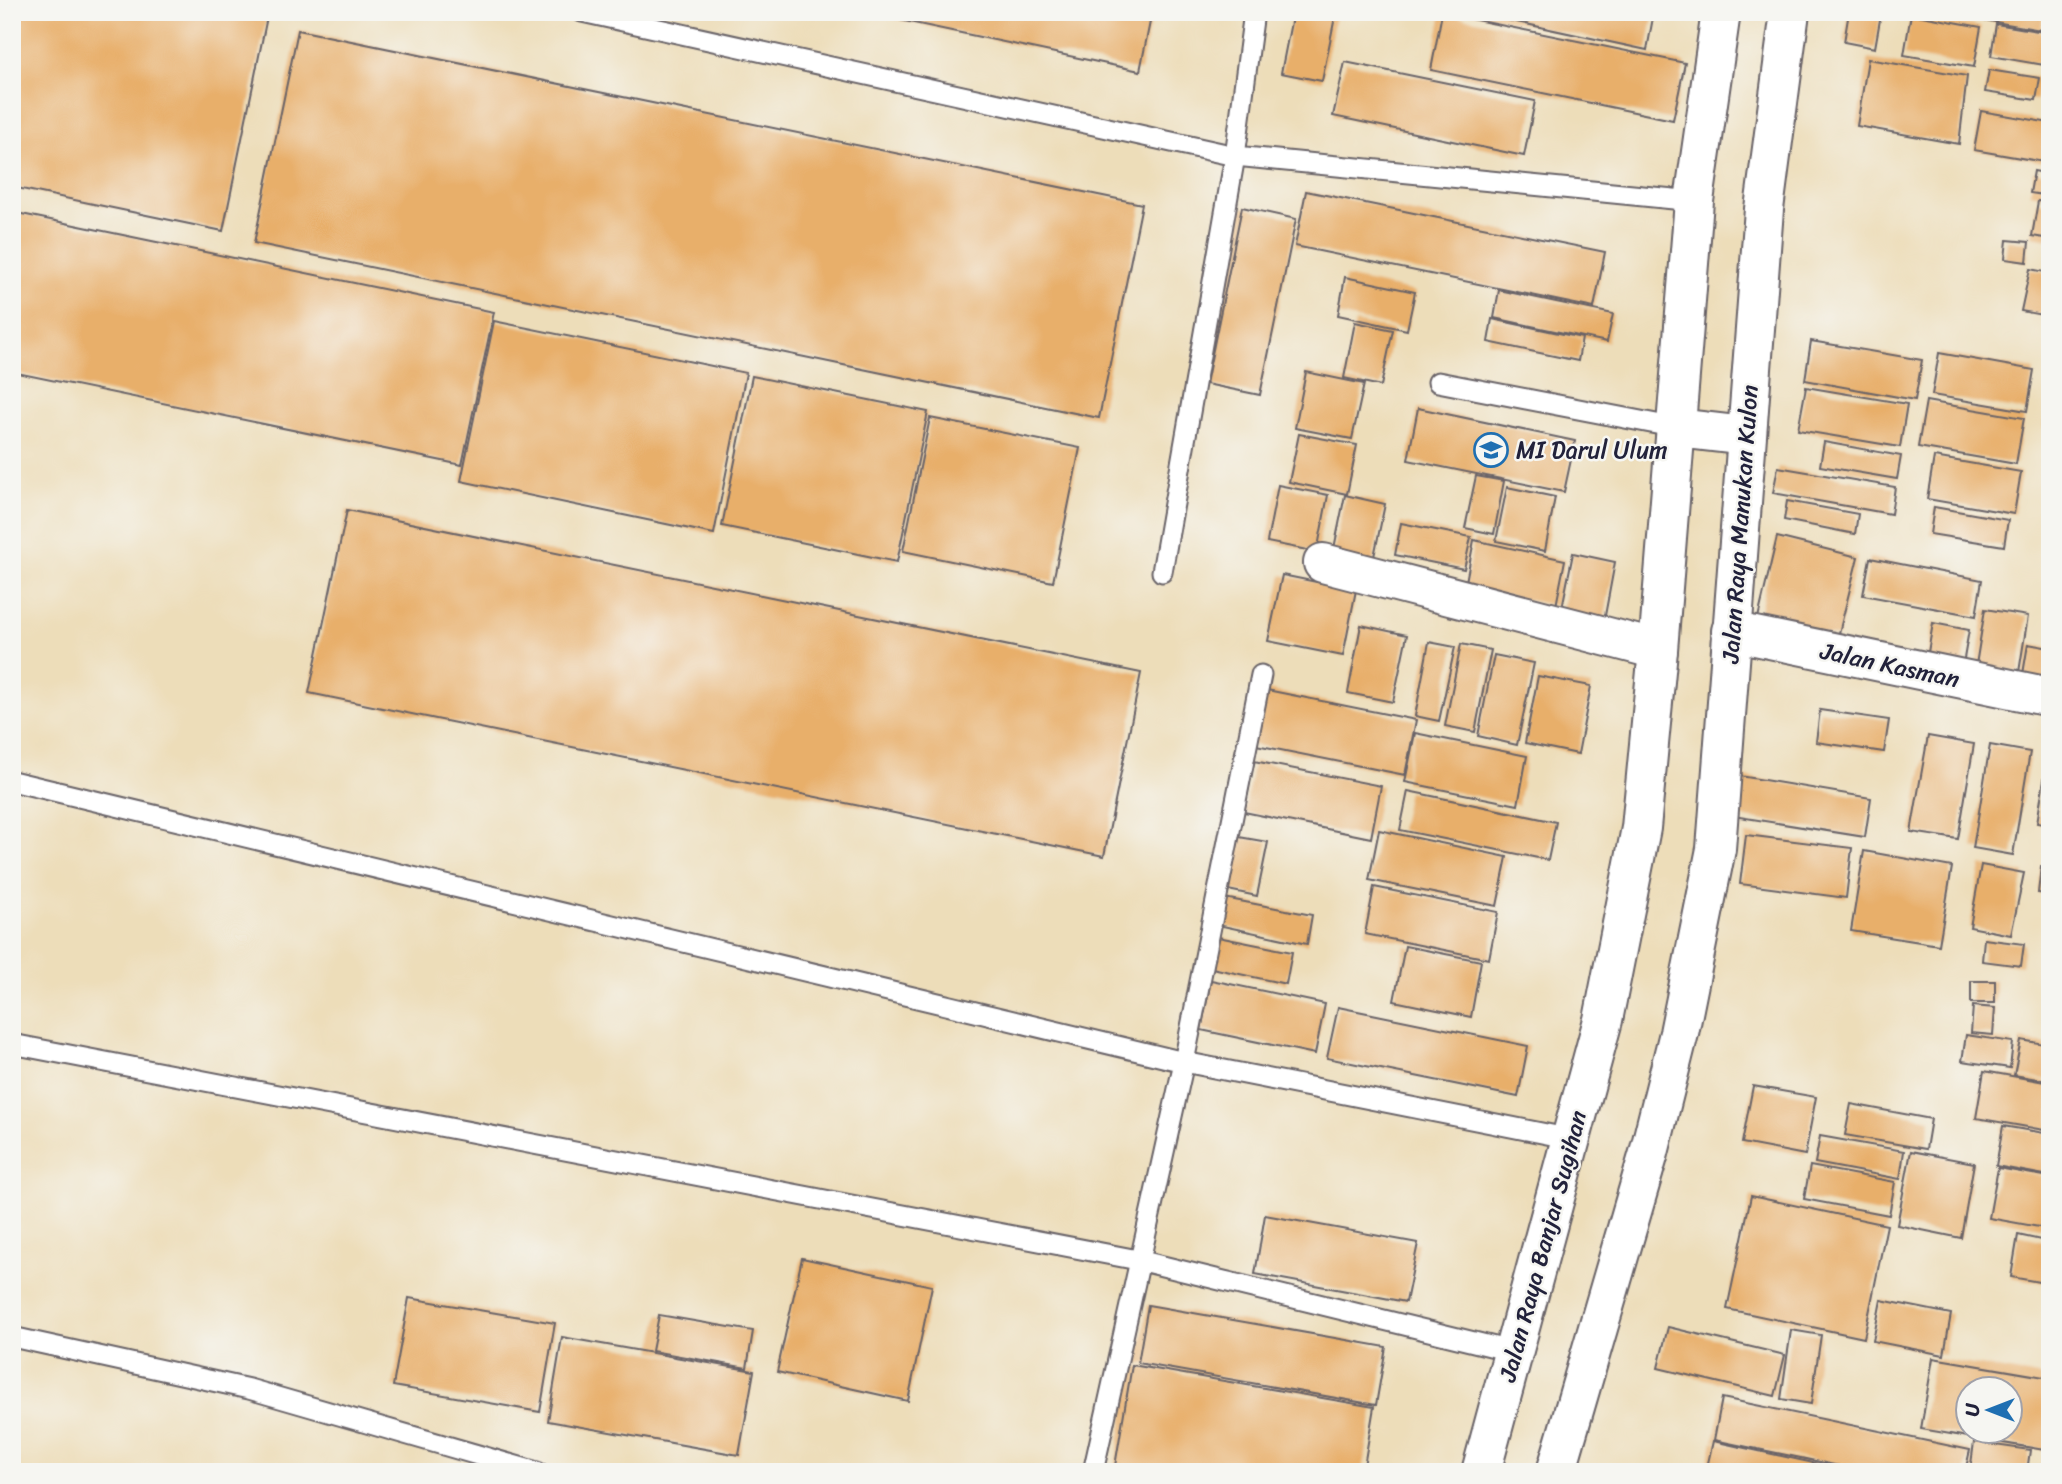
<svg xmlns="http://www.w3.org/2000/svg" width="2062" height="1484" font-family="Sriracha,sans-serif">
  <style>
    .building { fill: #e8af6a; fill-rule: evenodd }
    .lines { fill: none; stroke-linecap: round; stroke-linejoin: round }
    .lane-casing { stroke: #696367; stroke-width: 23 }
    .street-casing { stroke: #696367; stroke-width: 42 }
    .secondary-casing { stroke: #696367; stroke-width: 42 }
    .lane { stroke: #fff; stroke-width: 19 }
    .street { stroke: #fff; stroke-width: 38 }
    .secondary { stroke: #fff; stroke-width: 38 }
    .labels { text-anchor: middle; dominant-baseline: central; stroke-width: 5; stroke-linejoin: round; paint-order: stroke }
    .poi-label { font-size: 24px; fill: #22223b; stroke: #f6f6f2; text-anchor: start }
    .street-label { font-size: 24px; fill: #22223b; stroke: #f6f6f2 }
  </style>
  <rect width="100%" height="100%" fill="#f6f6f2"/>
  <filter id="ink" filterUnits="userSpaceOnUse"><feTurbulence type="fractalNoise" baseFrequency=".0143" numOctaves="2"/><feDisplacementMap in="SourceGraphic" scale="14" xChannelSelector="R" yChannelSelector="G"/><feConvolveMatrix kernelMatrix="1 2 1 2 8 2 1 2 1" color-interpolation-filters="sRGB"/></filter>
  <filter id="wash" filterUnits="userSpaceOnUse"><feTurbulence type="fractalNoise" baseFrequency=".00686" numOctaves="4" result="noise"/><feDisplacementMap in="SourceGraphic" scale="28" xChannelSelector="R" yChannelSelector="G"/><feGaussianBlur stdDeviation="1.57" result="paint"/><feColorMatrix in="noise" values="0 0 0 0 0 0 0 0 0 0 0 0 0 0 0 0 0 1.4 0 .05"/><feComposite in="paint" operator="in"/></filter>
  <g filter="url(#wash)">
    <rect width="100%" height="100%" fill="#edddb9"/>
    <g id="blocks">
      <!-- building -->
      <g class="building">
        <path d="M12 12H268L223 231 12 187Z"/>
        <path d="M862 12H1152L1140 71Z"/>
        <path d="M1293 12H1336L1322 81 1281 73Z"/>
        <path d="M1470 12H1654L1647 50Z"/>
        <path d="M1849 12 1881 14 1875 48 1844 42Z"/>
        <path d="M1961 12H2044L2041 30 1961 16Z"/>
        <path d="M1442 13 1685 63 1673 120 1431 70Z"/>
        <path d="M1911 14 1981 27 1974 67 1904 55Z"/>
        <path d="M1996 24 2050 33V66L1991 56Z"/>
        <path d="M298 30 1142 204 1099 418 254 243Z"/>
        <path d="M1868 59 1967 76 1959 144 1857 126Z"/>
        <path d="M1345 62 1535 101 1524 156 1333 116Z"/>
        <path d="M1989 70 2040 78 2036 100 1985 92Z"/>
        <path d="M1981 111 2050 123V163L1974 150Z"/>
        <path d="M2034 171 2050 174V196L2030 193Z"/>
        <path d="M1306 191 1605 252 1594 308 1295 246Z"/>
        <path d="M2038 201 2050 203V239L2032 236Z"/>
        <path d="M1242 207 1296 219 1260 395 1206 384Z"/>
        <path d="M12 212 494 312 462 465 12 372Z"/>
        <path d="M2007 240 2029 242 2027 262 2005 259Z"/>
        <path d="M2030 269 2050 273 2048 316 2021 311Z"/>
        <path d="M1345 277 1415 292 1407 330 1338 315Z"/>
        <path d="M1499 290 1613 314 1607 342 1494 318Z"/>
        <path d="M1492 319 1582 338 1578 361 1488 342Z"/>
        <path d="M494 321 746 373 714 534 461 481Z"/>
        <path d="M1355 322 1393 330 1381 386 1344 378Z"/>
        <path d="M1811 341 1922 360 1915 400 1805 380Z"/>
        <path d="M1939 353 2034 370 2027 411 1932 395Z"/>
        <path d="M1306 372 1364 384 1352 439 1295 428Z"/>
        <path d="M752 376 928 412 897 562 722 526Z"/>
        <path d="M1806 387 1907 404 1900 447 1798 430Z"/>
        <path d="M2048 398H2050V429L2043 428Z"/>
        <path d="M1926 401 2024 418 2016 464 1918 447Z"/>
        <path d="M1418 408 1575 441 1564 492 1408 460Z"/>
        <path d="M930 418 1080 448 1053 582 903 551Z"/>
        <path d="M1299 434 1357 445 1347 494 1289 482Z"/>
        <path d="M1824 442 1901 456 1897 479 1820 466Z"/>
        <path d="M1934 457 2021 472 2014 514 1927 499Z"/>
        <path d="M1778 467 1895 487 1891 514 1773 493Z"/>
        <path d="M1476 476 1504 481 1494 534 1465 528Z"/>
        <path d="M1278 485 1328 495 1317 552 1267 542Z"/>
        <path d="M1507 487 1555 497 1545 551 1496 541Z"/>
        <path d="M1345 495 1385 504 1371 571 1331 563Z"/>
        <path d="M1787 501 1858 514 1855 534 1784 520Z"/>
        <path d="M1934 507 2008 520 2004 546 1930 534Z"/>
        <path d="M347 510 1141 673 1104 856 309 693Z"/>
        <path d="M1401 523 1471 537 1464 569 1395 555Z"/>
        <path d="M1777 537 1858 557 1838 637 1758 618Z"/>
        <path d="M1474 540 1565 560 1556 606 1465 587Z"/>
        <path d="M1573 553 1615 562 1604 621 1561 613Z"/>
        <path d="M1870 558 1982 580 1976 616 1863 595Z"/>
        <path d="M1282 575 1356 590 1343 656 1268 641Z"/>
        <path d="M1985 609 2028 616 2019 672 1976 665Z"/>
        <path d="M1933 623 1969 630 1962 670 1926 664Z"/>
        <path d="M1361 625 1407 635 1393 702 1348 693Z"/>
        <path d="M1429 642 1455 647 1439 721 1415 716Z"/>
        <path d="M1461 644 1491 650 1475 732 1445 726Z"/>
        <path d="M2028 644 2050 648V691L2021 686Z"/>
        <path d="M1494 655 1534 663 1517 745 1478 736Z"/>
        <path d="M1538 676 1591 686 1578 754 1525 743Z"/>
        <path d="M1262 689 1416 720 1405 775 1251 744Z"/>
        <path d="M1820 710 1889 720 1884 752 1816 742Z"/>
        <path d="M1415 733 1527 756 1518 805 1405 782Z"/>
        <path d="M1928 736 1974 744 1958 839 1911 832Z"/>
        <path d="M1990 745 2030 752 2013 855 1973 848Z"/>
        <path d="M1254 761 1381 786 1371 838 1244 812Z"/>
        <path d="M2047 761H2050V825L2037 823Z"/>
        <path d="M1740 776 1871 798 1865 837 1733 816Z"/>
        <path d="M1408 791 1556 822 1548 860 1400 830Z"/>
        <path d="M1379 830 1507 857 1497 906 1369 880Z"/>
        <path d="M1746 835 1852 848 1846 898 1740 884Z"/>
        <path d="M1239 837 1268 842 1257 896 1228 890Z"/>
        <path d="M1864 851 1952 867 1939 945 1851 931Z"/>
        <path d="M1981 865 2024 873 2011 935 1970 927Z"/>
        <path d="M2041 866 2050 867V894L2038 893Z"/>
        <path d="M1374 887 1498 912 1489 959 1365 934Z"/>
        <path d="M1224 898 1312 915 1307 944 1218 925Z"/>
        <path d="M1218 937 1292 952 1286 984 1212 968Z"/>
        <path d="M1984 939 2024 944 2021 966 1982 961Z"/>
        <path d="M1405 946 1481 961 1471 1017 1394 1001Z"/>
        <path d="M1211 980 1325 1004 1315 1054 1201 1030Z"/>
        <rect x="1971" y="981" width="24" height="22"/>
        <path d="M1973 1006 1995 1008 1993 1035 1971 1033Z"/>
        <path d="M1338 1007 1528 1046 1518 1097 1327 1058Z"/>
        <path d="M1966 1035 2013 1042 2010 1068 1962 1061Z"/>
        <path d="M2021 1040 2050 1045V1081L2014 1075Z"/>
        <path d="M1984 1071 2050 1083V1131L1976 1118Z"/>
        <path d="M1753 1086 1816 1097 1805 1155 1742 1143Z"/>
        <path d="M1851 1104 1931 1119 1926 1149 1845 1135Z"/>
        <path d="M2003 1126 2050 1134V1176L1996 1166Z"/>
        <path d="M1820 1136 1904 1151 1900 1179 1815 1163Z"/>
        <path d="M1911 1151 1974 1163 1961 1238 1897 1225Z"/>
        <path d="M1810 1166 1895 1182 1889 1215 1804 1199Z"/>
        <path d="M1998 1168 2050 1177V1229L1989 1218Z"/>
        <path d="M1751 1196 1887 1225 1864 1338 1727 1309Z"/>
        <path d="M1265 1215 1418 1243 1406 1302 1255 1274Z"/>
        <path d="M2018 1235 2050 1242V1284L2011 1277Z"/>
        <path d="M802 1258 932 1286 908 1401 777 1372Z"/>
        <path d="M409 1298 555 1323 540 1412 393 1386Z"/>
        <path d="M1881 1300 1951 1314 1944 1355 1873 1341Z"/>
        <path d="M1148 1305 1386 1347 1376 1405 1138 1363Z"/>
        <path d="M659 1315 753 1331 747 1368 652 1351Z"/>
        <path d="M1668 1327 1785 1355 1775 1396 1658 1368Z"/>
        <path d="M1791 1330 1821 1335 1811 1404 1781 1399Z"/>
        <path d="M562 1337 754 1371 739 1455 548 1421Z"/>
        <path d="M1933 1358 2050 1378V1451L1921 1429ZM1968 1390H2010V1432H1968Z"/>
        <path d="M1132 1365 1374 1407 1363 1472H1114Z"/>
        <path d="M1722 1398 1970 1450 1965 1472H1868L1714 1440Z"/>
        <path d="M1713 1441 1841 1469 1840 1472H1706Z"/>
        <path d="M1974 1442 2030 1450 2027 1472H1970Z"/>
      </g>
    </g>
  </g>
  <g filter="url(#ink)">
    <use href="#blocks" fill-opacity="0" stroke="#696367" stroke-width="2"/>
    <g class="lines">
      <!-- lane casing -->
      <g class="lane-casing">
        <g id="lane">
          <path d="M582 12 1235 156 1694 201"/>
          <path d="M1438 382 1677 428"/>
          <path d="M1162 572 1235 156 1254 12"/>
          <path d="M12 781 1184 1062 1572 1139"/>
          <path d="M12 1044 1138 1260 1515 1352"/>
          <path d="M12 1337 249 1389 537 1472"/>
          <path d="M1093 1472 1184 1062 1261 675"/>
        </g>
      </g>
      <!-- street casing -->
      <g class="street-casing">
        <g id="street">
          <path d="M1323 563 1658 650"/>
          <path d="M1731 631 2050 697"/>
        </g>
      </g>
      <!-- secondary casing -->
      <g class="secondary-casing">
        <g id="secondary">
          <path d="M1677 428 1746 436"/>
          <path d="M1481 1472 1603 1020 1641 828 1658 650 1694 201 1721 12"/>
          <path d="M1556 1472 1649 1153 1679 1033 1716 849 1764 209 1790 12"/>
        </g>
      </g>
      <!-- lane -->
      <use href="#lane" class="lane"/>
      <!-- street -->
      <use href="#street" class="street"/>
      <!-- secondary -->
      <use href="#secondary" class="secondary"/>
    </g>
  </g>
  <!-- icons -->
  <defs>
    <g id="school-ring" transform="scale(1.75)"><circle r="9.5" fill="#f6f6f2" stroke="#1f6fb2" stroke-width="1.5"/><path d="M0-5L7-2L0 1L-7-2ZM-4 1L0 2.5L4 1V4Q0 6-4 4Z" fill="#1f6fb2"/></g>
  </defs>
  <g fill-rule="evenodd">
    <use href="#school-ring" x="1491" y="450"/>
  </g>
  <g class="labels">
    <!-- poi labels -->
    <g class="poi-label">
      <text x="1516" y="450">MI Darul Ulum</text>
    </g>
    <!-- street labels -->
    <g class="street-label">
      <text transform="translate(1740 524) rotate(-86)">Jalan Raya Manukan Kulon</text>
      <text transform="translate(1890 665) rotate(12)">Jalan Kasman</text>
      <text transform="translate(1543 1246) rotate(-75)">Jalan Raya Banjar Sugihan</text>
    </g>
  </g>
  <!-- margin -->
  <rect width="2062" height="1484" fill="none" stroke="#f6f6f2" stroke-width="42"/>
  <!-- north arrow -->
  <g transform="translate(1989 1410) rotate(270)"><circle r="33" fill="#f6f6f2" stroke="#a1a1a9" stroke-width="2"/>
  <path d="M0-5L12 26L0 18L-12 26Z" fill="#1f6fb2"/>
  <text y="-10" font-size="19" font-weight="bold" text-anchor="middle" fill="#22223b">U</text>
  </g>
</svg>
